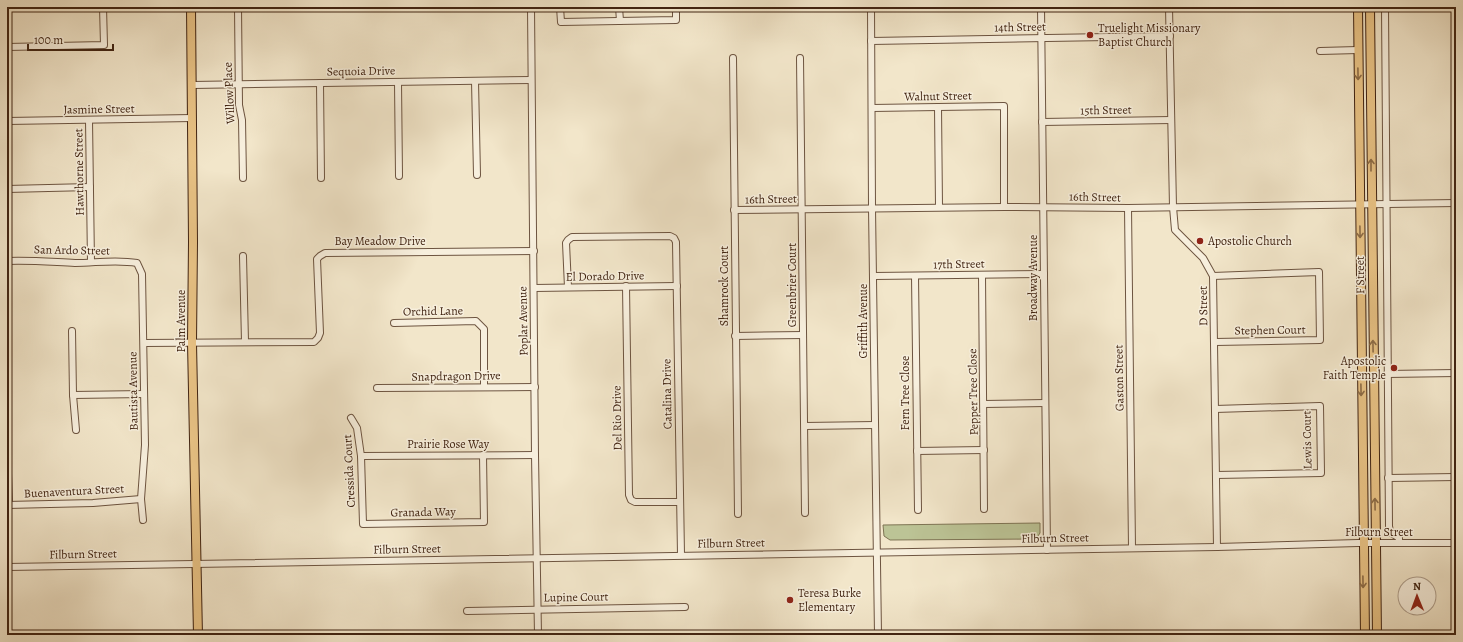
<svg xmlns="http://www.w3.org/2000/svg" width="1463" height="642" font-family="Alegreya,serif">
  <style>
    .green { fill: #bcc496; stroke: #7e7454 }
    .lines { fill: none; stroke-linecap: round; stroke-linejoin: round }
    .minor-casing { stroke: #6d5440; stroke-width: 8 }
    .major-casing { stroke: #412412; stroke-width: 10 }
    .minor { stroke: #f7efdd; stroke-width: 6 }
    .major { stroke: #e9c385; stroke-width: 8 }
    .oneway { stroke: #8d6c46 }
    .poi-dot { fill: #8f2418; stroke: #f7efdd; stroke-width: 1.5 }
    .labels { text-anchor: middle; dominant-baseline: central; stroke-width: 3; stroke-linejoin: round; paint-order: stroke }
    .street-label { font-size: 12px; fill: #412412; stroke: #f7efdd }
    .poi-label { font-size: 12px; fill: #412412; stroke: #f7efdd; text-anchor: start }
  </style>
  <rect width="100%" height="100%" fill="#f2e6ca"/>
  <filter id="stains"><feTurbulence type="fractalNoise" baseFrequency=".005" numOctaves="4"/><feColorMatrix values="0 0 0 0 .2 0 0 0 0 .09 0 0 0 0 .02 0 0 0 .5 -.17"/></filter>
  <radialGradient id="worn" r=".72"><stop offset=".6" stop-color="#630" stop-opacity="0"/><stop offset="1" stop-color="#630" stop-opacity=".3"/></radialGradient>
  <!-- green -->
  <path class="green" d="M1040 523V533L1036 539 890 540 884 536 883 525Z"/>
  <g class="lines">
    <!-- minor casing -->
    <g class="minor-casing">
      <g id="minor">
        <path d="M238 7 239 105 242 120 243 178"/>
        <path d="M531 7 535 455 538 635"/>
        <path d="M560 7 561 22 676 20V7"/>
        <path d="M619 7 620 21"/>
        <path d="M871 7 872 208 878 635"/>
        <path d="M1041 7 1047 550"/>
        <path d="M1169 7 1173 207 1175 230 1203 258 1213 276 1217 547"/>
        <path d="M1385 7 1389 526 1390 532 1399 538V543"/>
        <path d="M238 8 283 7"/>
        <path d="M871 41 1170 36"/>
        <path d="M7 47 104 45 103 7"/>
        <path d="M1320 51 1358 50"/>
        <path d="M733 58 738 514"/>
        <path d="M800 58 805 513"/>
        <path d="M475 81 477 175"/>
        <path d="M398 82 399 176"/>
        <path d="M320 83 321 178"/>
        <path d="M192 85 531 80"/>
        <path d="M938 107 939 207"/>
        <path d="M872 108 1004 106V207"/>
        <path d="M89 120 91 262"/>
        <path d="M7 121 192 118"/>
        <path d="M1042 122 1171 120"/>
        <path d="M7 189 90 187"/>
        <path d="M1128 208 1132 548"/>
        <path d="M734 210 1004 207 1128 208 1456 203"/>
        <path d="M243 256 245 342"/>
        <path d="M7 261C30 260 52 262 75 263 95 263 116 259 137 263L142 274 145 445 141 499 143 520"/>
        <path d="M982 275 984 509"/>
        <path d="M874 276 1044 274"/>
        <path d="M915 276 918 510"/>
        <path d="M1213 276 1319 272 1320 340 1215 342"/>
        <path d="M626 286 629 495 631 500 635 502H680"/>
        <path d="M568 287 566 243 568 240 572 237 670 236 674 238 676 242 681 555"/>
        <path d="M534 288 677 286"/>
        <path d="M394 323 476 321 484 329V386"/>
        <path d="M72 331 73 395 76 430"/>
        <path d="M735 336 803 335"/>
        <path d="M144 343 314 342 318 338 320 333 317 259 320 256 325 253 534 251"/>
        <path d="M1387 374 1456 373"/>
        <path d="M377 388 535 387"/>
        <path d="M73 395 144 394"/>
        <path d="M984 404 1045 403"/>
        <path d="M1215 409 1320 406 1321 473 1216 475"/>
        <path d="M351 418 357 428 361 456 363 524 484 522 483 455"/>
        <path d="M805 426 875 425"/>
        <path d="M7 443 9 505"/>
        <path d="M917 451 984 450"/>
        <path d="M361 456 535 455"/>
        <path d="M1388 478 1456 477"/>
        <path d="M7 505 93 503 141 499"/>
        <path d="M7 567 1217 547 1358 543H1456"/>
        <path d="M467 611 685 607"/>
      </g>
    </g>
    <!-- major casing -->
    <g class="major-casing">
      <g id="major">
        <path d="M191 7 193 242 192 343 198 635"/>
        <path d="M1358 7 1365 635"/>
        <path d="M1370 7 1377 635"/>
      </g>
    </g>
    <!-- minor -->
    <use href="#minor" class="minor"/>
    <!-- major -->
    <use href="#major" class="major"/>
  </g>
  <!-- one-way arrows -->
  <defs><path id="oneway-shaft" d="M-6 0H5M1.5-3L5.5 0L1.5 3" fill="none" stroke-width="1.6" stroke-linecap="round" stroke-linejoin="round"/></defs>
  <g class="oneway">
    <use href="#oneway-shaft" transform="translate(1358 74) rotate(89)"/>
    <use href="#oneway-shaft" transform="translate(1371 165) rotate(-90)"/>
    <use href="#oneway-shaft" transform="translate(1360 232) rotate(89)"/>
    <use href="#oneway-shaft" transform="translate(1373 346) rotate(-91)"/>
    <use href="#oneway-shaft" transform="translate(1361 390) rotate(89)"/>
    <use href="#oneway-shaft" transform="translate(1375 504) rotate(-91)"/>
    <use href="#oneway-shaft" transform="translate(1363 582) rotate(89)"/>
  </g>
  <!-- markers -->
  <g class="poi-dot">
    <circle cx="1090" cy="35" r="4"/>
    <circle cx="1200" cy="241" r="4"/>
    <circle cx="1394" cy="368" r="4"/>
    <circle cx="790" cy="600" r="4"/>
  </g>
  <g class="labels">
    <!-- street labels -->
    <g class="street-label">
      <text transform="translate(1020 27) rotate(-1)">14th Street</text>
      <text transform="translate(361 71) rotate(-1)">Sequoia Drive</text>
      <text transform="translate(229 93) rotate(-93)">Willow Place</text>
      <text transform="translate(938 96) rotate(-1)">Walnut Street</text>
      <text transform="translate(99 109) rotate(-1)">Jasmine Street</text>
      <text transform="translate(1106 110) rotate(-1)">15th Street</text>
      <text transform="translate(79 172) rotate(-91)">Hawthorne Street</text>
      <text transform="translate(1095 197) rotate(1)">16th Street</text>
      <text transform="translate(771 199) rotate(-1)">16th Street</text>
      <text x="380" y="241">Bay Meadow Drive</text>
      <text transform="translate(72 250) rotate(1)">San Ardo Street</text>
      <text transform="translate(959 264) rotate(-1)">17th Street</text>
      <text transform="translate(1360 275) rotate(-91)">F Street</text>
      <text transform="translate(605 276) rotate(-1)">El Dorado Drive</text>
      <text transform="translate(1033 278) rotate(-90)">Broadway Avenue</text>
      <text transform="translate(792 285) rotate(-90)">Greenbrier Court</text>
      <text transform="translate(724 286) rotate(-90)">Shamrock Court</text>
      <text transform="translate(1203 306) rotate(-91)">D Street</text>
      <text transform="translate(433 311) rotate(-1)">Orchid Lane</text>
      <text transform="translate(181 321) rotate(-90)">Palm Avenue</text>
      <text transform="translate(523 321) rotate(-91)">Poplar Avenue</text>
      <text transform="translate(863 321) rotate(-90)">Griffith Avenue</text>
      <text transform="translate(1270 330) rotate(-1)">Stephen Court</text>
      <text transform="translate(456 376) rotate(-1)">Snapdragon Drive</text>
      <text transform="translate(1119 378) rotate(-91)">Gaston Street</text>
      <text transform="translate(133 391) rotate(-91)">Bautista Avenue</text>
      <text transform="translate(973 392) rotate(-91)">Pepper Tree Close</text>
      <text transform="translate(905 393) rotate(-90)">Fern Tree Close</text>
      <text transform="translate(667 394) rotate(-91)">Catalina Drive</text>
      <text transform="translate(617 418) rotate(-91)">Del Rio Drive</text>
      <text transform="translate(1307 440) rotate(-91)">Lewis Court</text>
      <text x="448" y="444">Prairie Rose Way</text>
      <text transform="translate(349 471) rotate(-93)">Cressida Court</text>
      <text transform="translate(74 491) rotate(-3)">Buenaventura Street</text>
      <text transform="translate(423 512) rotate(-1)">Granada Way</text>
      <text x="1379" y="532">Filburn Street</text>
      <text transform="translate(1055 538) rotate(-1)">Filburn Street</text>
      <text transform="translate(731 543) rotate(-1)">Filburn Street</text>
      <text transform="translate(407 549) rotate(-1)">Filburn Street</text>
      <text transform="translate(83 554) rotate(-1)">Filburn Street</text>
      <text transform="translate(576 597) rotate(-1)">Lupine Court</text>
    </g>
    <!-- poi labels -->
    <g class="poi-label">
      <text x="1098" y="28">Truelight Missionary<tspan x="1098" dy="14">Baptist Church</tspan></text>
      <text x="1208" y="241">Apostolic Church</text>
      <text x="1386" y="361" text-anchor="end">Apostolic<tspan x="1386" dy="14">Faith Temple</tspan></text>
      <text x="798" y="593">Teresa Burke<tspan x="798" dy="14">Elementary</tspan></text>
    </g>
  </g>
  <!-- margin -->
  <rect width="1463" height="642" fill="none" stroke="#f2e6ca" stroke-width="24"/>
  <rect x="8" y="8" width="1447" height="626" fill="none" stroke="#412412" stroke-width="2"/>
  <rect x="12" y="12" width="1439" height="618" fill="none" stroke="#412412"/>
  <!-- north arrow -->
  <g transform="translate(1417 596) rotate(359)"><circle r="19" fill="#f7efdd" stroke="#ae9e8c"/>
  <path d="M0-3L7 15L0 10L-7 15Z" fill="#8f2418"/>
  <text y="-6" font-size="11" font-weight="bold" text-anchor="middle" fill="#412412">N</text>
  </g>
  <!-- scale -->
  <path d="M28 44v6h85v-6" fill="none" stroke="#412412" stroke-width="2"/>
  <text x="34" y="44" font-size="12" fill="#412412" stroke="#f7efdd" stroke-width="3" paint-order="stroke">100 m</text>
  <rect width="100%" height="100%" filter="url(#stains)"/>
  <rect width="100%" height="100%" fill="url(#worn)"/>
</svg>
